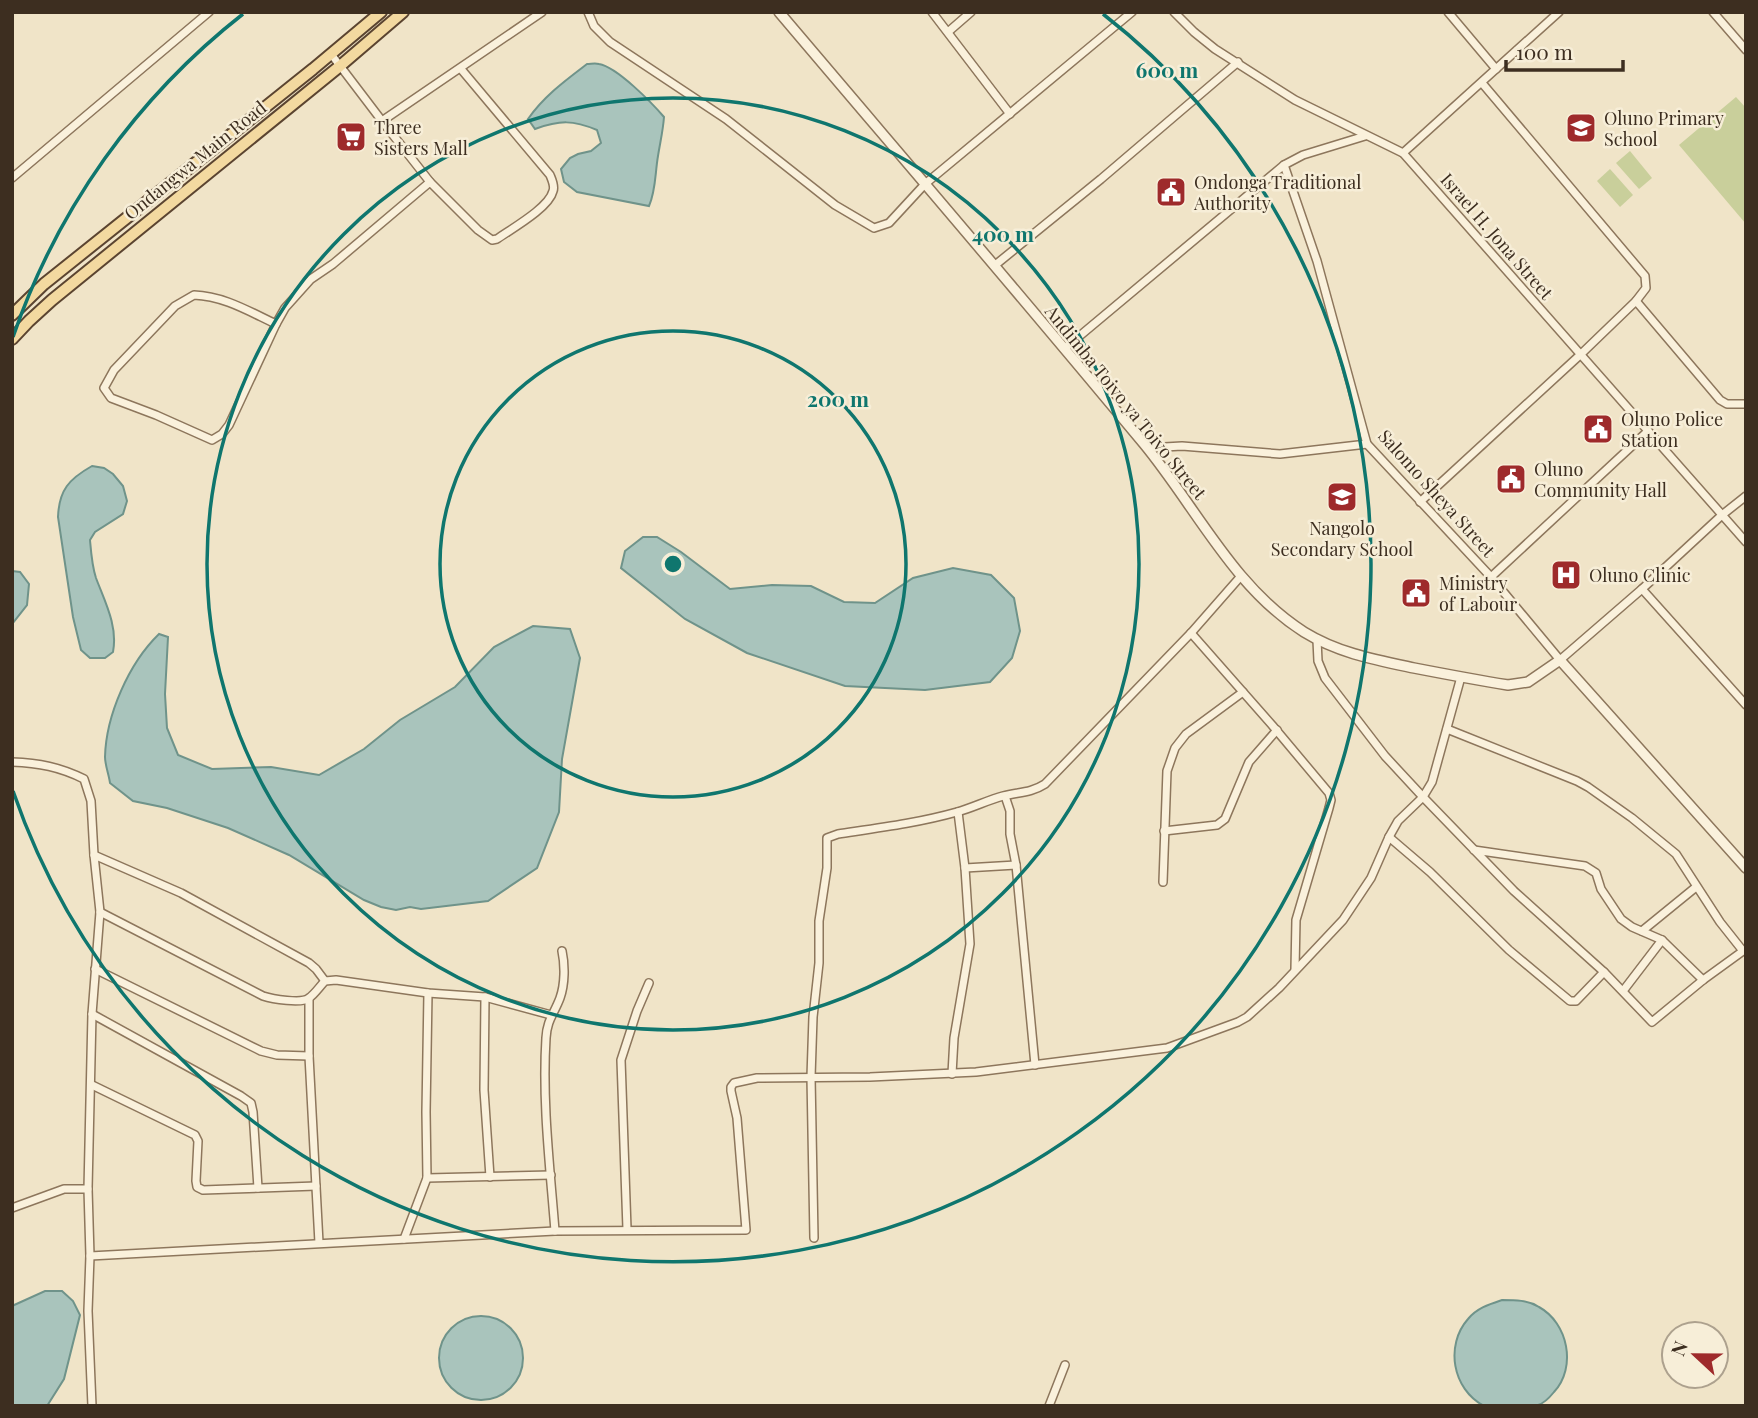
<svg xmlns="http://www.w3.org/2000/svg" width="1758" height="1418" font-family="'Playfair Display',serif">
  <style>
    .green { fill: #c9cf9b }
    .water { fill: #a9c4bc; stroke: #6f938a; stroke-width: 2 }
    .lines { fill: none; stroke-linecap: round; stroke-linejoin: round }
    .minor-casing { stroke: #8d765c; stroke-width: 10 }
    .tertiary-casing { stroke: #8d765c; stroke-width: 12 }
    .primary-casing { stroke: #5b4430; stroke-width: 14 }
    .minor { stroke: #faf1dc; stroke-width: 7 }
    .tertiary { stroke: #faf1dc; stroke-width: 9 }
    .primary { stroke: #f3d9a0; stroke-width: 10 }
    .ring { fill: none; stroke: #0f766e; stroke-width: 3.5 }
    .labels { text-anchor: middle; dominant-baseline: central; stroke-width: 5; stroke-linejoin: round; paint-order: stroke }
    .poi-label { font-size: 18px; fill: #3d2e20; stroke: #f7eed8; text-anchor: start }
    .street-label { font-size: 18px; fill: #3d2e20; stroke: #f7eed8 }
    .centre { fill: #0f766e; stroke: #f7eed8; stroke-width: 3.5 }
    .ring-label { font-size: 21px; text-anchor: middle; font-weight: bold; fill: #0f766e; stroke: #f7eed8; stroke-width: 5; stroke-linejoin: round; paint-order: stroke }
  </style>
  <rect width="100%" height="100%" fill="#f0e4c8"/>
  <!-- green -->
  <g class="green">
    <path d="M1736 97 1746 108V224L1679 145Z"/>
    <path d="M1630 151 1652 178 1639 189 1616 163Z"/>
    <path d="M1610 169 1633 195 1620 207 1597 181Z"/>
  </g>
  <!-- water -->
  <g class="water">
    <path d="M587 64C591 64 595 63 599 64 617 67 652 103 664 117 663 131 660 143 658 156 655 173 656 190 649 206L577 192 564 182 561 169 570 158 578 154 591 151 601 143 597 130C573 120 560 120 535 129L528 119C544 96 566 80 587 64Z"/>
    <path d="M92 466 104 468 113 474 123 486 127 501 123 514 95 532 90 540C91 552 92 566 96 578 105 602 118 626 113 652L105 658H90L81 650 73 617 58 517C59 490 69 479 92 466Z"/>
    <path d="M643 537H657L681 552 730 589 772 585 811 586 844 602 875 603 913 578 953 568 991 575 1014 598 1020 631 1012 658 990 682 925 690 845 686 747 653 685 619 621 568 625 551Z"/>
    <path d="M12 571 20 572 29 584 27 605 13 623 12 636Z"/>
    <path d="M533 626 570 629 580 658 562 759 559 812 537 868 488 901 421 909 410 907 396 910 381 907 364 900 289 855 228 828 167 808 133 801 110 783C109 775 105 765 105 757 106 715 129 663 159 634L168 637 165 694 167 728 178 755 212 769 271 767 319 775 364 749 400 720 455 687 494 647Z"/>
    <path d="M45 1291H62L73 1301 80 1315 64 1379 47 1406H12V1306Z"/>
    <path d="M1502 1300C1515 1300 1528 1300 1539 1307 1568 1323 1577 1367 1554 1392 1550 1397 1545 1403 1538 1405 1528 1408 1496 1406 1484 1406 1452 1389 1445 1345 1468 1319 1477 1308 1490 1304 1502 1300Z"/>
    <circle cx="481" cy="1358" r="42"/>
  </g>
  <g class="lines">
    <!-- minor casing -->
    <g class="minor-casing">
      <g id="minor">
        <path d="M588 12 594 26 610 42 726 119 835 205 874 228 889 223 925 184 1132 12"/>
        <path d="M932 12 1010 114"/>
        <path d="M1174 12 1194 32 1215 49 1295 100 1403 153 1746 542"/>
        <path d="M1448 12 1496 69"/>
        <path d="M1713 12 1746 50"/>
        <path d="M948 32 971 12"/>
        <path d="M331 54 382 121 542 12"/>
        <path d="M1482 83 1645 276 1646 288 1636 301"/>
        <path d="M382 121 430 182"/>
        <path d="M1403 153 1559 12"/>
        <path d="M1284 165 1317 261 1367 444 1491 577 1560 660 1642 589 1722 515 1746 496"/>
        <path d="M12 178 209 12"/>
        <path d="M994 266 1101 179 1238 62"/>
        <path d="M194 295C224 296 250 312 276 324L229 425 222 434 212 440 156 415 111 398 104 388 114 370 175 306Z"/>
        <path d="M276 324 285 308 311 279 333 264 430 182 478 230 492 240 497 239C511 229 549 208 553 191 555 186 552 180 550 175L461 69"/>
        <path d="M1064 349 1284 165 1303 155 1365 136"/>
        <path d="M1147 448 1182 446 1280 454 1367 444"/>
        <path d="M1420 502 1580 355 1636 301 1720 400 1727 404H1746"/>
        <path d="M1491 577 1648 431"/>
        <path d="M1642 589 1746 705"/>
        <path d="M1191 633 1272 725 1329 793 1331 800 1329 808 1296 920 1295 969"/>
        <path d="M1317 640 1318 661 1325 678 1385 756 1423 797 1514 891 1604 972 1652 1022 1703 980 1743 951 1720 922 1676 854 1632 818 1588 787 1577 781 1447 729"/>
        <path d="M12 762C39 763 60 767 84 779L91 801 94 855 100 912 92 1014 88 1189 90 1256 88 1311 92 1406"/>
        <path d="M1005 796 1010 811V834L1016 865 1035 1065"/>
        <path d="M1164 831 1217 825 1225 819 1249 762 1277 730"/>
        <path d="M1389 837 1430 872 1509 950 1570 1001H1576L1604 972"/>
        <path d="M1474 850 1585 866 1596 873 1601 889 1621 919 1632 927 1662 940 1703 980"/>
        <path d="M94 855 181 893 309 963 316 969 325 981"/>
        <path d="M965 868 1016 865"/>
        <path d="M1163 882 1167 771 1175 748 1186 734 1243 692"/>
        <path d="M100 912 263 996C272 999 302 1004 309 998 315 994 320 986 325 981L336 980 428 993 485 997 551 1015"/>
        <path d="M1642 931 1696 887"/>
        <path d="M95 969 261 1051 277 1055 309 1056"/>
        <path d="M1623 991 1662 940"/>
        <path d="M485 997 484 1090 490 1177"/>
        <path d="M309 999V1056L319 1243"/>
        <path d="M92 1014 241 1096 251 1103 253 1112 258 1188"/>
        <path d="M952 1074 954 1038 970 944 965 868 958 812"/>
        <path d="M92 1085 195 1135 198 1141 196 1181 197 1187 203 1190 316 1186"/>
        <path d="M427 1178 551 1175"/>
        <path d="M12 1208 64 1189H88"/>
        <path d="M627 1229 621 1060 637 1011 649 983"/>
        <path d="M555 1231C550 1167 542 1102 546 1038 547 1020 554 1014 560 998 565 984 565 965 562 951"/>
        <path d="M814 1238 811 1077 813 1017 819 963V921L827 868V838L838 834C878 828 918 823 957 812 972 808 988 800 1003 796 1019 792 1031 793 1045 784L1191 633 1241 576"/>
        <path d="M404 1239 427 1178 426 1112 428 993"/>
        <path d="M90 1256 555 1231 746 1230 737 1118 731 1091V1087L734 1083 757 1078 870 1077 976 1072 1167 1048 1238 1022 1247 1017 1279 988 1343 920 1371 878 1389 837 1398 821 1423 797 1432 782 1461 677"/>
        <path d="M1049 1406 1065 1365"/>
      </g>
    </g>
    <!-- tertiary casing -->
    <g class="tertiary-casing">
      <path id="tertiary" d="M779 12C901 156 1024 299 1144 444 1196 507 1233 587 1304 632 1338 653 1376 660 1414 668 1445 674 1477 680 1508 685L1528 682 1560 660 1746 868"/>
    </g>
    <!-- primary casing -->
    <g class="primary-casing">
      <g id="primary">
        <path d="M12 315 44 284 313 69 381 12"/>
        <path d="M12 339 29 321 52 300 340 66 403 12"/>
      </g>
    </g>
    <!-- minor -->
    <use href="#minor" class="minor"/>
    <!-- tertiary -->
    <use href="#tertiary" class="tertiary"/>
    <!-- primary -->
    <use href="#primary" class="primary"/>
  </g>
  <!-- distance rings -->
  <g class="ring">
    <circle cx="673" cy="564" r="233"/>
    <circle cx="673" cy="564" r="466"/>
    <path d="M13 337A698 698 0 0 1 243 14M1103 14A698 698 0 1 1 13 791"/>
  </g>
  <!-- icons -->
  <defs>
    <g id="school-square" transform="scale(1.575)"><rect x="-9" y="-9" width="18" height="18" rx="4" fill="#9e2a2b" stroke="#f7eed8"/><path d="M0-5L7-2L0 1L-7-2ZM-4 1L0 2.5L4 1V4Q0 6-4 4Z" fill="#fff"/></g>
    <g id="supermarket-square" transform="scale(1.575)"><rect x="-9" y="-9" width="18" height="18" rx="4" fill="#9e2a2b" stroke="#f7eed8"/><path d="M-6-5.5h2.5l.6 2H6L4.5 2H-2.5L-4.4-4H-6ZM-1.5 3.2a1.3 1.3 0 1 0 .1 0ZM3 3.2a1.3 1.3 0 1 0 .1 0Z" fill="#fff"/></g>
    <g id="civic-square" transform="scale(1.575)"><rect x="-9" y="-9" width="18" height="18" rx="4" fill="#9e2a2b" stroke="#f7eed8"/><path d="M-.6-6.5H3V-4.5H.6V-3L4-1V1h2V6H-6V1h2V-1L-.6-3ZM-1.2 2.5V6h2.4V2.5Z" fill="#fff"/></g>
    <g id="hospital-square" transform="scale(1.575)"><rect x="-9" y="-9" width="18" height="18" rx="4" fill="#9e2a2b" stroke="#f7eed8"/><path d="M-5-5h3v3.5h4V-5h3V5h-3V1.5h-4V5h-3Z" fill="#fff"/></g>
  </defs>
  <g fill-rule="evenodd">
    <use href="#school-square" x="1581" y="128"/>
    <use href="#supermarket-square" x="351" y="137"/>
    <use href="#civic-square" x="1171" y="192"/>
    <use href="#civic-square" x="1598" y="429"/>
    <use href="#civic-square" x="1511" y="479"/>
    <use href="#school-square" x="1342" y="497"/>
    <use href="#hospital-square" x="1566" y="575"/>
    <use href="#civic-square" x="1416" y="593"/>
  </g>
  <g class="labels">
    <!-- poi labels -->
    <g class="poi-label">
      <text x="1604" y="118">Oluno Primary<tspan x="1604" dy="21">School</tspan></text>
      <text x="374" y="127">Three<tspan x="374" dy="21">Sisters Mall</tspan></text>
      <text x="1194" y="182">Ondonga Traditional<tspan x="1194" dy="21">Authority</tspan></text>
      <text x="1621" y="419">Oluno Police<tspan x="1621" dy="21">Station</tspan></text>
      <text x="1534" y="469">Oluno<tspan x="1534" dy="21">Community Hall</tspan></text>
      <text x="1342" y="528" text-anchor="middle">Nangolo<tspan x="1342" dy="21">Secondary School</tspan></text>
      <text x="1589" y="575">Oluno Clinic</text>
      <text x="1439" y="583">Ministry<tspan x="1439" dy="21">of Labour</tspan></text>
    </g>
    <!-- street labels -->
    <g class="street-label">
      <text transform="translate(195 160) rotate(-39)">Ondangwa Main Road</text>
      <text transform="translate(1497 236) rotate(49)">Israel H. Jona Street</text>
      <text transform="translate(1126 402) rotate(51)">Andimba Toivo ya Toivo Street</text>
      <text transform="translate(1437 493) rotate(48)">Salomo Sheya Street</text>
    </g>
  </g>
  <circle cx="673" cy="564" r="10" class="centre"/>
  <g class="ring-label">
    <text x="1167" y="78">600 m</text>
    <text x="1003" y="242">400 m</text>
    <text x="838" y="407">200 m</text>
  </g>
  <!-- border -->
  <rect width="1758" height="1418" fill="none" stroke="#3d2e20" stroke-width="28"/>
  <!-- north arrow -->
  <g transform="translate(1695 1355) rotate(292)"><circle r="33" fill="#f7eed8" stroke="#ada18e" stroke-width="2"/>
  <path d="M0-5L12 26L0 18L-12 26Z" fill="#9e2a2b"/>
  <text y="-10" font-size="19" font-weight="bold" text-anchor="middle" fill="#3d2e20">N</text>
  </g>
  <!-- scale -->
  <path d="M1506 60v10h117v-10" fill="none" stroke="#3d2e20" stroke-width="3.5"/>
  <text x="1516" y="60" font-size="21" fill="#3d2e20" stroke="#f7eed8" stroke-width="5" paint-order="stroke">100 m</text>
</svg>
